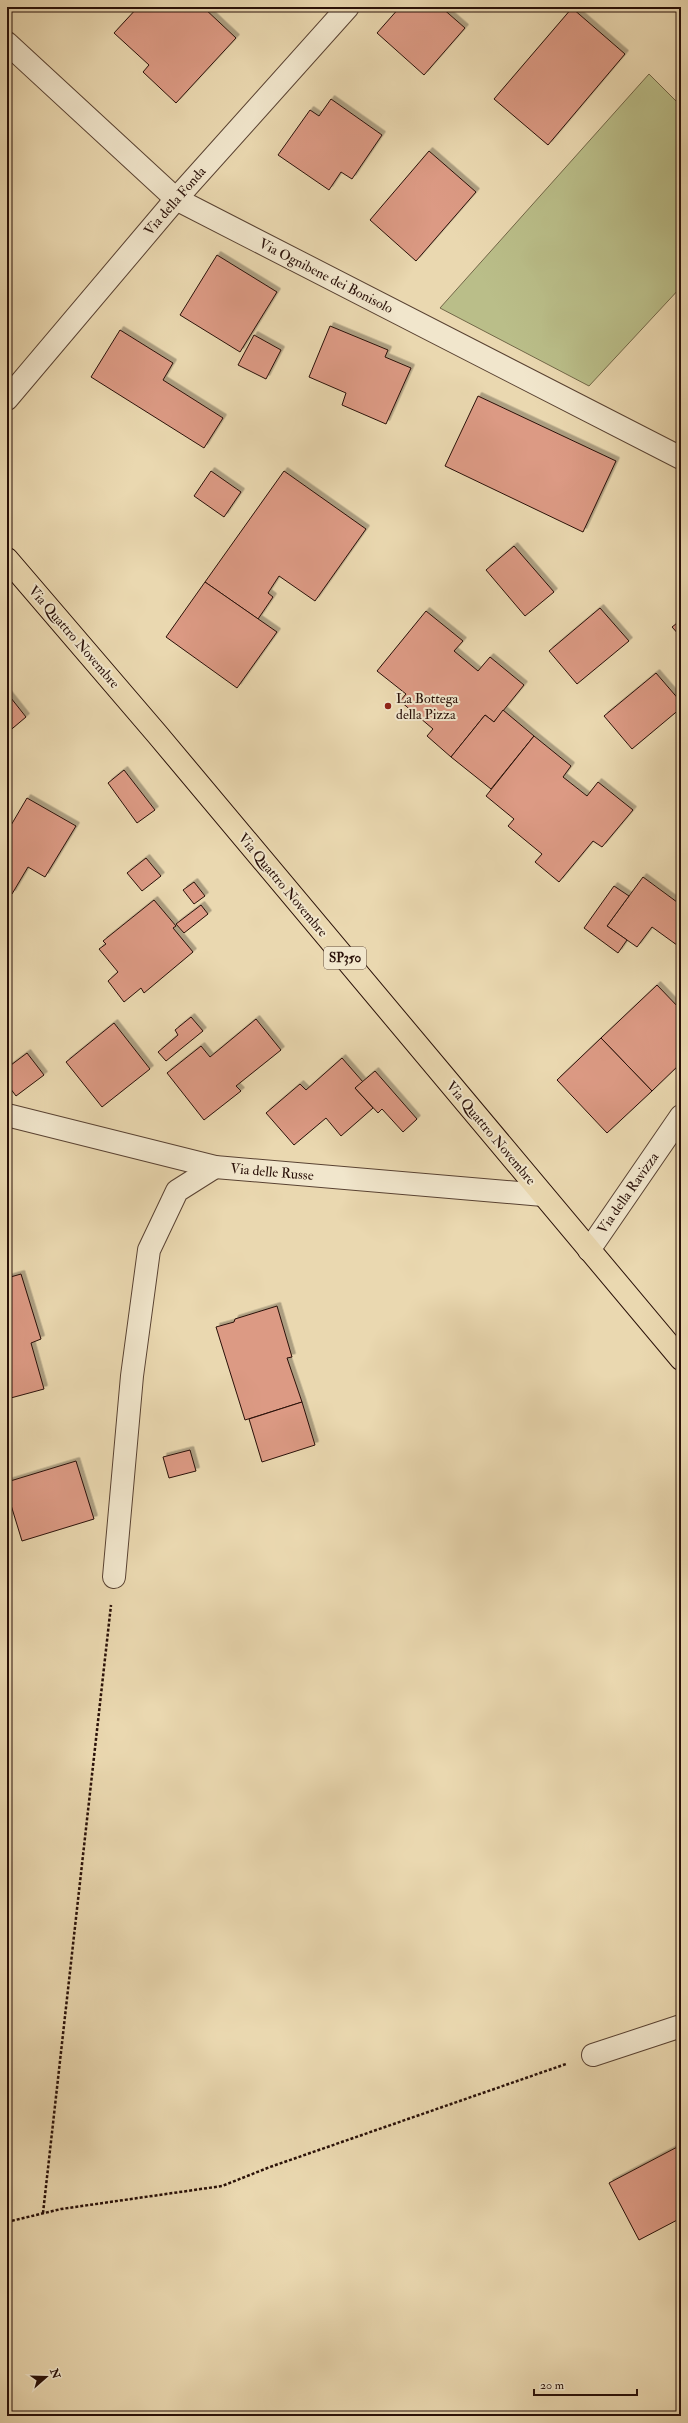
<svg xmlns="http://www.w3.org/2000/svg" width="688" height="2423" font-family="'IM FELL Double Pica',serif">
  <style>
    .green { fill: #babe89; stroke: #726748 }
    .building { fill: #dc9a84; stroke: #291008; filter: url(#shadow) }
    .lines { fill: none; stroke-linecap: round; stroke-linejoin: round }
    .minor-casing { stroke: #594232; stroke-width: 24 }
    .primary-casing { stroke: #291008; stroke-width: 24 }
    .path { stroke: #291008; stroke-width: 2.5; stroke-dasharray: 3 2; stroke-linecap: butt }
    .minor { stroke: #f1e6cc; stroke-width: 22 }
    .primary { stroke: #ead8b0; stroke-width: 22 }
    .poi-dot { fill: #8f2418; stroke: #f1e6cc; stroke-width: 1.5 }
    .labels { text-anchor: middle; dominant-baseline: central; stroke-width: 4; stroke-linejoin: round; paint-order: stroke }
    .shield { fill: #f1e6cc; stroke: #655043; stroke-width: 1 }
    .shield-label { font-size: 13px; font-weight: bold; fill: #291008 }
    .street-label { font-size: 14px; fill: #291008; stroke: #f1e6cc }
    .poi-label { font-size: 14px; fill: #291008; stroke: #f1e6cc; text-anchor: start }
  </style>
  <defs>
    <filter id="shadow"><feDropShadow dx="3.5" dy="-3.5" stdDeviation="0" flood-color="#0004"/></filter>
  </defs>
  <rect width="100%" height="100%" fill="#ead8b0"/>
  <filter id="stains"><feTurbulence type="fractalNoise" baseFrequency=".005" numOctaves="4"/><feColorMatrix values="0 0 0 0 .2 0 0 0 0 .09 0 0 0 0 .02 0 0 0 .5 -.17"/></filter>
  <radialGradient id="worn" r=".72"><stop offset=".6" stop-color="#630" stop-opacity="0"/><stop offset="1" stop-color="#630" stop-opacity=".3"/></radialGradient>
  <!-- green -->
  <path class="green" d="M649 74 681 106V287L589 386 440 308Z"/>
  <!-- building -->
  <g class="building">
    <path d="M138 7H203L236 38 176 103 143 72 149 65 114 33Z"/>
    <path d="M400 7H441L465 28 424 75 377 33Z"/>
    <path d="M572 8 625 54 548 145 494 99Z"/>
    <path d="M331 99 382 135 352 179 341 172 329 190 278 155 310 110 319 116Z"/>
    <path d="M429 151 476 192 416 261 370 220Z"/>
    <path d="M217 255 277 292 240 352 180 315Z"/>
    <path d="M330 326 388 350 385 357 411 368 386 424 342 405 346 393 309 377Z"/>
    <path d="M120 330 173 363 163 380 223 418 204 448 91 377Z"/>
    <path d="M254 335 281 350 266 379 238 365Z"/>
    <path d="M478 396 616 461 583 532 445 466Z"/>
    <path d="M211 471 241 492 224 517 194 496Z"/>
    <path d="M284 471 366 529 315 601 279 576 268 593 273 597 258 619 205 582Z"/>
    <path d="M514 546 554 592 525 616 486 570Z"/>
    <path d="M205 582 277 632 237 688 166 637Z"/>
    <path d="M600 608 629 641 577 684 549 651Z"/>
    <path d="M426 611 463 641 454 651 478 671 490 657 524 685 494 722 485 715 451 757 427 736 433 729 400 701 406 694 377 671Z"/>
    <path d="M681 620V637L672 627Z"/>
    <path d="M656 673 681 702V708L632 749 604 716Z"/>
    <path d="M7 693 26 717 7 733Z"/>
    <path d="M503 710 534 736 491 789 451 757 485 715 494 722Z"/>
    <path d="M534 736 571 766 563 777 587 796 598 782 633 810 602 847 593 841 559 882 535 862 542 854 508 826 514 819 486 796Z"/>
    <path d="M124 770 155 810 137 823 108 783Z"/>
    <path d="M27 798 76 826 45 877 28 867 12 894 7 891V832Z"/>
    <path d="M146 858 161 876 142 891 127 873Z"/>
    <path d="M643 877 681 905V948L652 927 637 947 607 926Z"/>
    <path d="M194 882 205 896 194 904 183 890Z"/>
    <path d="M614 886 629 896 607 926 627 940 618 953 584 928Z"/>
    <path d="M154 900 176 926 173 928 193 952 144 993 141 988 124 1002 108 981 118 972 99 949 106 944 103 941Z"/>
    <path d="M201 905 208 914 184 933 176 924Z"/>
    <path d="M657 985 681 1010V1063L652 1091 601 1038Z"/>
    <path d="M191 1017 203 1031 166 1061 158 1052 178 1035 175 1030Z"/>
    <path d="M256 1019 281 1050 236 1086 241 1091 204 1120 167 1073 201 1046 210 1057Z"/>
    <path d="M114 1023 150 1069 102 1107 66 1062Z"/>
    <path d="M601 1038 652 1091 607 1133 557 1080Z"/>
    <path d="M27 1053 44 1075 16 1096 7 1084V1068Z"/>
    <path d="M342 1058 363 1082 355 1088 373 1108 341 1136 326 1118 294 1145 266 1113 300 1084 306 1090Z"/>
    <path d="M375 1071 417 1119 403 1132 382 1109 378 1113 355 1088Z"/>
    <path d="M21 1274 41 1339 31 1343 44 1389 7 1399V1278Z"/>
    <path d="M277 1306 292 1357 287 1358 302 1402 245 1420 216 1327 234 1322 235 1319Z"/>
    <path d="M302 1402 315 1445 262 1462 249 1419Z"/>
    <path d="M190 1450 196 1471 169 1478 163 1457Z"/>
    <path d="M76 1461 94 1519 22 1541 7 1492V1482Z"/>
    <path d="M681 2145V2218L639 2240 609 2183Z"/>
  </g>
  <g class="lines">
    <!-- minor casing -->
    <g class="minor-casing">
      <g id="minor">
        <path d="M7 43 176 199 681 458"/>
        <path d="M7 399 176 199 348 7"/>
        <path d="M7 1115 215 1167 543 1195"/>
        <path d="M589 1250 681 1116"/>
        <path d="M114 1577 132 1376 149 1250 177 1191 215 1167"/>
        <path d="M593 2055 681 2026"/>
      </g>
    </g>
    <!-- primary casing -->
    <g class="primary-casing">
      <path id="primary" d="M7 559 157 734 681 1359"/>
    </g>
    <!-- path -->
    <g class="path">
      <path d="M43 2213 111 1605"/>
      <path d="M7 2222 61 2209 222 2186 270 2167 566 2064"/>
    </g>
    <!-- minor -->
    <use href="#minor" class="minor"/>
    <!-- primary -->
    <use href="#primary" class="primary"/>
  </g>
  <!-- markers -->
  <circle class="poi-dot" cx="388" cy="706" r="4"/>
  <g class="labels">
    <!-- shield labels -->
    <rect class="shield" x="324" y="947" width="42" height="22" rx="3"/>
    <g class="shield-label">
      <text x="345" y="958">SP350</text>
    </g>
    <!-- street labels -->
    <g class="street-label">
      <text transform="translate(175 201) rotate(-49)">Via della Fonda</text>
      <text transform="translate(326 276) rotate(27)">Via Ognibene dei Bonisolo</text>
      <text transform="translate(74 637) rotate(49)">Via Quattro Novembre</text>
      <text transform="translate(283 885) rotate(50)">Via Quattro Novembre</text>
      <text transform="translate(491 1133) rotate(50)">Via Quattro Novembre</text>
      <text transform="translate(272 1172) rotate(5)">Via delle Russe</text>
      <text transform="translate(628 1193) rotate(-55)">Via della Ravizza</text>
    </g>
    <!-- poi labels -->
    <g class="poi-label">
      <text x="396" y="698">La Bottega<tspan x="396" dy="16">della Pizza</tspan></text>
    </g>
  </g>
  <!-- margin -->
  <rect width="688" height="2423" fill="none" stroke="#ead8b0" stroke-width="24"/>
  <rect x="8" y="8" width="672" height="2407" fill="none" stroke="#291008" stroke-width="2"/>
  <rect x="12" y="12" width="664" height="2399" fill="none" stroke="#291008"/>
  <!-- north arrow -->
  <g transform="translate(46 2377) rotate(70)" stroke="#f1e6cc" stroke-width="3" paint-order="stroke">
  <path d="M0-3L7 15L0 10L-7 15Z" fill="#291008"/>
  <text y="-6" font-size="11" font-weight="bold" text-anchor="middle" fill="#291008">N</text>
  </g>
  <!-- scale -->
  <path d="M534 2389v6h103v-6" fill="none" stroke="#291008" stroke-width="2"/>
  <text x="540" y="2389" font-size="12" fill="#291008" stroke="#f1e6cc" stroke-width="3" paint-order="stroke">20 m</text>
  <rect width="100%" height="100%" filter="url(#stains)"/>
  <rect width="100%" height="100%" fill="url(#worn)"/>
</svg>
